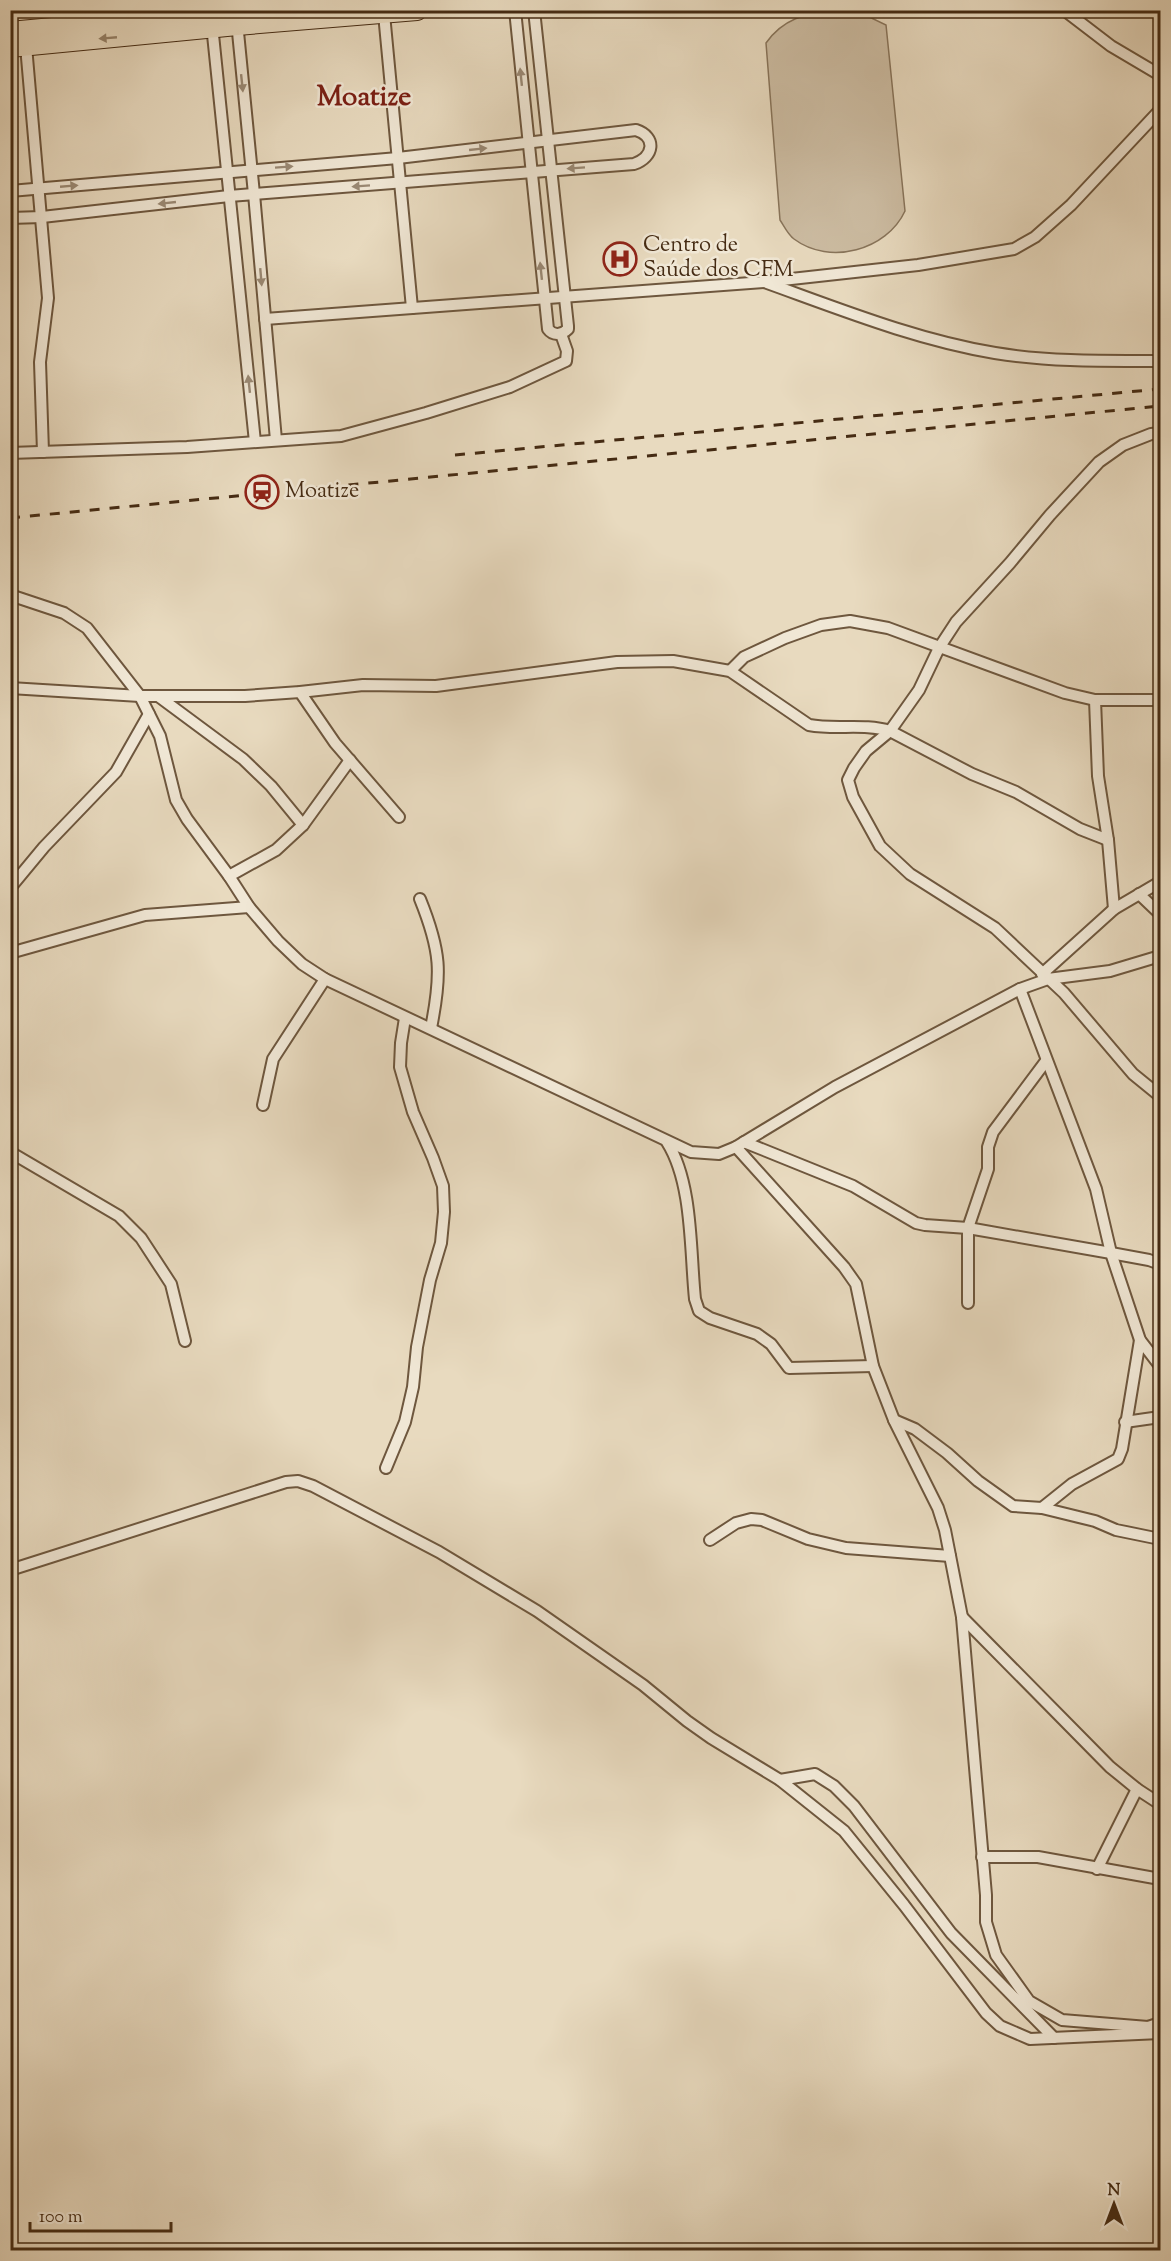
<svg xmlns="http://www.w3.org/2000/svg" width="1171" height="2261" font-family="'Sorts Mill Goudy',serif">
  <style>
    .grass { fill: #ccbca2; stroke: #88745a; stroke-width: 1.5 }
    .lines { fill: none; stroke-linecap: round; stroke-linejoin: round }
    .street-casing { stroke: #6e573e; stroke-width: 14 }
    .highway-casing { stroke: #452b13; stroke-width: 22 }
    .street { stroke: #f0e7d5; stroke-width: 10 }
    .highway { stroke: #e8dabf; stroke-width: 20 }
    .rail { stroke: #452b13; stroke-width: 3; stroke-dasharray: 10 10; stroke-linecap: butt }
    .oneway { fill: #968269 }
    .oneway2 { fill: #9a8974 }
    .labels { text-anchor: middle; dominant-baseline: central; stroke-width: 5; stroke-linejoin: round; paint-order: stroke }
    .poi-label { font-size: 22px; fill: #452b13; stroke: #f0e7d5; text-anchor: start }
    .district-label { font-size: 28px; font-weight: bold; fill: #7a1f14; stroke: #f0e7d5 }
  </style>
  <rect width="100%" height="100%" fill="#e8dabf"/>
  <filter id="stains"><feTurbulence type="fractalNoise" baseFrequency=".00333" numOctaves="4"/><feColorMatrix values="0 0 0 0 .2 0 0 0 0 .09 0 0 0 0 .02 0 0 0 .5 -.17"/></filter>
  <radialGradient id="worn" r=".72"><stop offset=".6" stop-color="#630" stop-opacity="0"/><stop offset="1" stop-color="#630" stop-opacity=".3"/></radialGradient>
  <!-- grass -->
  <path class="grass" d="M834 11H857L886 25 905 211C887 250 830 266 794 239 788 235 784 226 780 220L766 43C783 19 805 13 834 11Z"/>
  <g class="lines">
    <!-- street casing -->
    <g class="street-casing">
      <g id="street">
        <path d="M515 10 548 329C553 336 562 335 568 329V326L534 10"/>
        <path d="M1064 10 1111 46 1160 75"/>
        <path d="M384 14 412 308"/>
        <path d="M237 22 254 194 276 440"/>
        <path d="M212 25 255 442"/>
        <path d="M26 46 48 298 40 362 43 452"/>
        <path d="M10 191 398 158 636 130C657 137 654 157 634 164L229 196 42 217 10 218"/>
        <path d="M767 283C842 310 917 340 995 353 1050 362 1106 361 1160 361"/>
        <path d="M265 319 764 282 918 265 1014 249 1035 237 1071 205 1160 110"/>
        <path d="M1160 433 1151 434 1123 445 1099 462 1050 515 1010 563 956 622 939 648 919 690 890 731 866 751 854 768 848 780 853 797 880 846 910 874 995 928 1064 993 1133 1074 1160 1096"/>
        <path d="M10 453 187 447 341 436 426 413 510 387 566 361 567 351 561 334"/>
        <path d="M10 595 64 613 87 628 140 696 160 736 176 800 187 819 229 876 249 907 278 941 302 964 325 979 691 1152 719 1154 736 1147 835 1087 1020 989 1048 979 1110 971 1160 956"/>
        <path d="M730 671 744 657 785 638 821 625 850 621 888 628 1065 693 1095 700H1160"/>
        <path d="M10 688 140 696H245L300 692 363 685 436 686 617 662 673 661 730 671 809 725C836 730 864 723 890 731L972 774 1016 792 1080 829 1108 840"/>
        <path d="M300 692 335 743 399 817"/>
        <path d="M158 696 243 759 271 786 303 825"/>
        <path d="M1095 700 1098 776 1108 840 1114 909"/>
        <path d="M229 876 276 850 303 825 350 760"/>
        <path d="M10 888 44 847 116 772 149 714"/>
        <path d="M1139 894 1160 914"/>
        <path d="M420 899C441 951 442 973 431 1028"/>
        <path d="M10 953 145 915 249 907"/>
        <path d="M1042 974 1114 909 1160 882"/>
        <path d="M1020 989 1096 1189 1111 1253 1140 1340 1160 1366"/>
        <path d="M263 1105 273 1059 325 979"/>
        <path d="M667 1142C693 1183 690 1251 695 1299L699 1311 710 1318 757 1334 771 1344 789 1368 873 1366"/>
        <path d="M744 1142 853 1186 916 1223 925 1225 968 1228 1111 1253 1149 1260 1160 1264"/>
        <path d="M736 1147 844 1267 856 1284 873 1366 894 1420 938 1508 945 1530 962 1617 986 1895V1922L996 1955 1029 2001 1062 2020 1148 2027 1160 2023"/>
        <path d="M10 1152 119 1216 141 1238 171 1284 185 1341"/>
        <path d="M968 1303V1228L988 1169V1147L993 1132 1046 1061"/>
        <path d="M894 1420 915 1429 947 1453 978 1481 1013 1506 1042 1508 1095 1521 1116 1530 1160 1539"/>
        <path d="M1125 1422 1160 1417"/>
        <path d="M386 1468 405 1422 413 1387 417 1347 430 1280 441 1243 444 1212 443 1186 433 1158 413 1112 400 1067 401 1043 405 1018"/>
        <path d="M1042 1508 1072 1484 1118 1459 1122 1449 1140 1340"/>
        <path d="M710 1540 736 1523 751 1519 762 1520 808 1539 846 1548 950 1556"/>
        <path d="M10 1570 286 1482 298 1481 313 1486 439 1552 537 1611 643 1685 687 1721 711 1738 780 1780 844 1831 904 1905 986 2013 1000 2026 1030 2039 1160 2033"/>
        <path d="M962 1617 1110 1767 1137 1789 1160 1804"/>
        <path d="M780 1780 815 1774 834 1786 854 1806 951 1933 1054 2038"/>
        <path d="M982 1857H1038L1160 1879"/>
        <path d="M1097 1869 1137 1789"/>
      </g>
    </g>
    <!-- highway casing -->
    <g class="highway-casing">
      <g id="highway">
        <path d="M10 32 245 10"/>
        <path d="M10 47 237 25 417 10"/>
      </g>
    </g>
    <!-- street -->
    <use href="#street" class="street"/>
    <!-- highway -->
    <use href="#highway" class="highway"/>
    <!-- rail -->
    <g class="rail">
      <path d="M455 455 1160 389"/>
      <path d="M10 518 1160 406"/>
    </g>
  </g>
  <!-- one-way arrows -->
  <defs><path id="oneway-solid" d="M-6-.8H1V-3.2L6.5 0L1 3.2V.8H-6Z" transform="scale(1.5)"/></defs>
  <use class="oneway" href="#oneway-solid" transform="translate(108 38) rotate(175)"/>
  <g class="oneway2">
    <use href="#oneway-solid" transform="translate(521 77) rotate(-96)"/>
    <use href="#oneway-solid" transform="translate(242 83) rotate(84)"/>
    <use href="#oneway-solid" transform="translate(478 149) rotate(-6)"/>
    <use href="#oneway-solid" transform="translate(284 167) rotate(-4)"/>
    <use href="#oneway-solid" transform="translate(576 168) rotate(176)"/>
    <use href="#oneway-solid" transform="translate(69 186) rotate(-5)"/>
    <use href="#oneway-solid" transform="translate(361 186) rotate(176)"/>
    <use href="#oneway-solid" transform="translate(167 203) rotate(174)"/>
    <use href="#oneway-solid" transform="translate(541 271) rotate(-96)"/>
    <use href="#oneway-solid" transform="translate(261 277) rotate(85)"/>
    <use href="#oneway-solid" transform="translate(249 384) rotate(-96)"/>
  </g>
  <!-- icons -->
  <defs>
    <g id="hospital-ring" transform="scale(1.725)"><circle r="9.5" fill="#f0e7d5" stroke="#8f2418" stroke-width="1.5"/><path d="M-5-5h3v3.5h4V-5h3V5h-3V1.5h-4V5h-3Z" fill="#8f2418"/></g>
    <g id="station-ring" transform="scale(1.725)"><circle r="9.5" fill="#f0e7d5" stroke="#8f2418" stroke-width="1.5"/><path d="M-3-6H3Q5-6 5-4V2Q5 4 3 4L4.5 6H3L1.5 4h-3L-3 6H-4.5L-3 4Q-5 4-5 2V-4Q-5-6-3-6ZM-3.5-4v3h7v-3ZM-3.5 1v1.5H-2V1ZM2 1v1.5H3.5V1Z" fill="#8f2418"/></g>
  </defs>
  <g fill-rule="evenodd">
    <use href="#hospital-ring" x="620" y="259"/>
    <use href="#station-ring" x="262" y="492"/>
  </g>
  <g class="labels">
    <!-- poi labels -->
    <g class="poi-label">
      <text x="643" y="246">Centro de<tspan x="643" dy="25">Saúde dos CFM</tspan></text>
      <text x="285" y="492">Moatize</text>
    </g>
    <!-- district labels -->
    <g class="district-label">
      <text x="364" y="98">Moatize</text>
    </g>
  </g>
  <!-- margin -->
  <rect width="1171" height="2261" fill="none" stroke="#e8dabf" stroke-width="36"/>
  <rect x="12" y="12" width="1147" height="2237" fill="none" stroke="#452b13" stroke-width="3"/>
  <rect x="18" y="18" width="1135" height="2225" fill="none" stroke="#452b13" stroke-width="1.5"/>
  <!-- north arrow -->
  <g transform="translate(1114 2204)" stroke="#f0e7d5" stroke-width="4.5" paint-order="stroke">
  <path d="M0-4.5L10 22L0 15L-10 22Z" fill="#452b13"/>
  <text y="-9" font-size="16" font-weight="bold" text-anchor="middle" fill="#452b13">N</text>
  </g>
  <!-- scale -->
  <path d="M30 2222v9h141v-9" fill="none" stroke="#452b13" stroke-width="3"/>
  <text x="39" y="2222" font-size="18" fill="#452b13" stroke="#f0e7d5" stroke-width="4.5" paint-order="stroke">100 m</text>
  <rect width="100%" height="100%" filter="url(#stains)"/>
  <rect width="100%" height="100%" fill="url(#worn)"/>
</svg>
